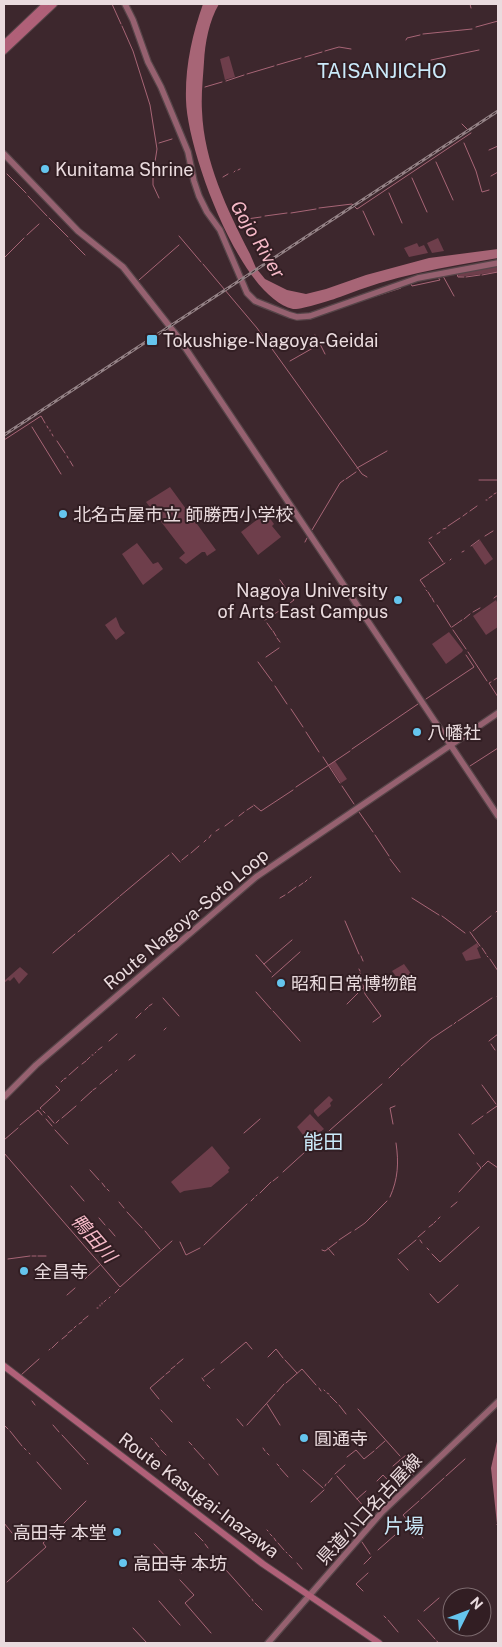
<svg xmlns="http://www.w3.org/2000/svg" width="502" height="1647" font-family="'Public Sans','Noto Sans JP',sans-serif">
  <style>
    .green { fill: #6e3e4b }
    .water { fill: #a76576 }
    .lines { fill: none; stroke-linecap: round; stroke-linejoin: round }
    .stream { stroke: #a76576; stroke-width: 1 }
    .secondary-casing { stroke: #574549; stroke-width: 8 }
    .primary-casing { stroke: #574549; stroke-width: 8 }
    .secondary { stroke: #966170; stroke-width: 5.5 }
    .primary { stroke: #b06078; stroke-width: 6 }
    .rail-casing { stroke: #948286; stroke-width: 3 }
    .rail { stroke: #321e23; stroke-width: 1; stroke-dasharray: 4; stroke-linecap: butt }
    .poi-dot { fill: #65c5ee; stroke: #321e23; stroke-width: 2 }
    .labels { text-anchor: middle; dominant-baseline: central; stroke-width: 4; stroke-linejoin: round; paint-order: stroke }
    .poi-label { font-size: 18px; fill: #eadbde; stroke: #321e23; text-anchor: start }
    .street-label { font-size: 18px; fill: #eadbde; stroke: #321e23 }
    .water-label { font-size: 19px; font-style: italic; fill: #f5b9c7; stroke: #321e23 }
    .quarter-label { font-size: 20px; fill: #caeafa; stroke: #321e23 }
  </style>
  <rect width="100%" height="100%" fill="#3d272d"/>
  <!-- green -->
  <g class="green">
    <path d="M229 56 235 77 225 80 220 59Z"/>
    <path d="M438 238 444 251 432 253 427 243Z"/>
    <path d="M417 243 419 247 424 245 428 253 409 257 404 248Z"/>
    <path d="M498 265V272L459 277 457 273Z"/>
    <path d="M170 487 216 550 207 556 205 552H202L186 564 179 558 185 553 146 502Z"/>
    <path d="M266 513 274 524 272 526 281 537 258 555 241 532Z"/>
    <path d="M480 540 493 559 485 565 472 546Z"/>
    <path d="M137 543 153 564 158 562 163 569 143 585 122 554Z"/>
    <path d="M496 600 498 604V627L486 635 473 616Z"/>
    <path d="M116 617 120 627 125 633 116 640 105 625Z"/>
    <path d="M449 632 463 650 462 652 446 664 432 644Z"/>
    <path d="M335 761 347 779 341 783 329 765Z"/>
    <path d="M477 943 479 947 477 948 481 958 466 961 462 953Z"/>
    <path d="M404 964 412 975 401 983 392 971Z"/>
    <path d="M20 967 28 974 19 984 14 977 10 981 8 980 4 983V981Z"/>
    <path d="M329 1096 333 1100 330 1103 331 1106 318 1117 314 1112V1110Z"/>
    <path d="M310 1114 324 1129 312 1139 306 1132 303 1135 297 1127Z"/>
    <path d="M212 1146 230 1168 228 1170 229 1172 211 1187 184 1191 180 1193 171 1182Z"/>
  </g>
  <!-- water -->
  <g class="water">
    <path d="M203 4H219C209 21 205 43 204 62 203 78 201 95 202 111 204 162 227 209 250 254L256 268 265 279 287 290 306 294 326 289 366 275 429 258 498 249V258C444 267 392 276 340 297 332 300 301 310 293 309 240 297 187 150 186 100 185 67 192 35 203 4Z"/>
    <path d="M498 1437V1530V1525H496L497 1524 491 1468Z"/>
  </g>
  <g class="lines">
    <!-- stream -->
    <g class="stream">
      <path d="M112 4 121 24"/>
      <path d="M470 4 471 8"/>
      <path d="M122 26 133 51 150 105 157 149 154 168"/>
      <path d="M476 27 498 21"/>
      <path d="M423 34 472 29"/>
      <path d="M406 40 407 38 420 35"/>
      <path d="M325 51 339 47 351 49"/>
      <path d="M305 57 322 52"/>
      <path d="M431 60 479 50"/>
      <path d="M277 65 301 58"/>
      <path d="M247 74 274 66"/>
      <path d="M226 81 244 75"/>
      <path d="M205 87 222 82"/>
      <path d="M462 124 468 130"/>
      <path d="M159 143 172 139"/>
      <path d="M464 143 476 171 482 192 489 190"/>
      <path d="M489 150 498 146"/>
      <path d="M436 162 453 200"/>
      <path d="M153 170V185L159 198"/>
      <path d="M238 170 240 169"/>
      <path d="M234 172 235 171"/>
      <path d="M7 174 26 193"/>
      <path d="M491 176 498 172"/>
      <path d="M223 177 228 174"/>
      <path d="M412 178 427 212"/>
      <path d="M389 193 402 223"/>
      <path d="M28 196 47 216"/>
      <path d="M319 208 352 204 357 209 471 133"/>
      <path d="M363 211 374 235"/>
      <path d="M291 213 316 209"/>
      <path d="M265 216 287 213"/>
      <path d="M49 218 68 237"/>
      <path d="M240 220 261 217"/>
      <path d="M27 235 39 224"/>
      <path d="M179 236 201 262"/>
      <path d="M70 240 85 255"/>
      <path d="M4 258 24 238"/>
      <path d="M203 264 257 328 362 474 367 477"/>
      <path d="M457 274 458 277H464"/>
      <path d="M482 275 498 272"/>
      <path d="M443 276 454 296"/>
      <path d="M466 277 480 275"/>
      <path d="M139 280 179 245"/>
      <path d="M411 284 412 286 440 280 438 277"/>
      <path d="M376 296 401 288 400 286"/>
      <path d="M315 335 317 340"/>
      <path d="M290 361 320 344 325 354"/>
      <path d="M47 426 48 428"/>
      <path d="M32 427 61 474"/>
      <path d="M50 430V431"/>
      <path d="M52 434 53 436"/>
      <path d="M4 440 41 416 45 423"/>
      <path d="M57 441 65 453"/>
      <path d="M67 456 68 458"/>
      <path d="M70 461 73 466"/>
      <path d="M357 468 387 451"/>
      <path d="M346 479 356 472"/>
      <path d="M479 480H498"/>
      <path d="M494 494 496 493"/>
      <path d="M489 498 492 496"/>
      <path d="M486 500H487"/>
      <path d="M470 511 477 506"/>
      <path d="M463 516 467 513"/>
      <path d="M448 526 460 518"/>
      <path d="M498 528V527"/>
      <path d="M443 529 446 528"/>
      <path d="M312 530 340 483 344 480"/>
      <path d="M437 534 440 532"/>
      <path d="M485 536 493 531"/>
      <path d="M429 539 432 537"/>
      <path d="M305 542 307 538"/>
      <path d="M429 542 443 562"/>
      <path d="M471 546 479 540"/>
      <path d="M462 552 464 551"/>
      <path d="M450 560 451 559"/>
      <path d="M430 573 445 563"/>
      <path d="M280 580 294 600 290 603"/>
      <path d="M425 587 420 580 429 574"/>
      <path d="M426 590 427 591"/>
      <path d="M428 592 431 597"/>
      <path d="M432 598 434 602"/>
      <path d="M494 598 498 595"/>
      <path d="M437 605 451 627"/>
      <path d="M280 610 287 605"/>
      <path d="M473 612 480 608"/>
      <path d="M464 619 470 614"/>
      <path d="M265 620 279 611"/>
      <path d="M267 623 272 630"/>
      <path d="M452 627 462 620"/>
      <path d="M453 630 466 649"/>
      <path d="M273 631 276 636"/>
      <path d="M277 638 280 642"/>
      <path d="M468 652 487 681"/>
      <path d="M266 657 279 648"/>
      <path d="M258 662 272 681"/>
      <path d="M494 680 497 678"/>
      <path d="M491 682 489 683 498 697"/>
      <path d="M275 686 287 704"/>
      <path d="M426 699 474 667 466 655"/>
      <path d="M291 709 303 727"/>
      <path d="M306 732 319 752"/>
      <path d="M352 749 418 704"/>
      <path d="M323 757 340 783"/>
      <path d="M470 766 498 748"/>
      <path d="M342 786 354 804"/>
      <path d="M296 787 350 751"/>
      <path d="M254 805 261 811 293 790"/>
      <path d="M247 810 253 806"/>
      <path d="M359 812 373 832"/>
      <path d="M239 816 244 812"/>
      <path d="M225 826 233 820"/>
      <path d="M216 831 219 829"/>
      <path d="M375 835 389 856"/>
      <path d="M209 838 211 835"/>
      <path d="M204 842 206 840"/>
      <path d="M172 853 180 862"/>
      <path d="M191 853 199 846"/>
      <path d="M390 859 400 872"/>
      <path d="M182 860 188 855"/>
      <path d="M310 878 311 877"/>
      <path d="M305 882 307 880"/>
      <path d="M299 886 303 883"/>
      <path d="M288 893 296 887"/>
      <path d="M120 896 169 855"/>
      <path d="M280 898 285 895"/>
      <path d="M412 898 439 915"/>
      <path d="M496 912 498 910"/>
      <path d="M442 916 465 933"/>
      <path d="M345 921 359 954"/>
      <path d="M473 931 491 916"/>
      <path d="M78 932 119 897"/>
      <path d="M470 932 480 946"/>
      <path d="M482 948 486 954"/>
      <path d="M53 953 75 934"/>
      <path d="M256 955 271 972"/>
      <path d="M361 956 363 961"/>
      <path d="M487 956 488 957"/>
      <path d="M490 959 498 971"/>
      <path d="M264 964 292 940"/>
      <path d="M359 969 360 971"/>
      <path d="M360 973 361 978"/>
      <path d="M272 977 300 952"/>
      <path d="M362 980V982"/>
      <path d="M363 985 365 994 381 1016 373 1022"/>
      <path d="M256 992 271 1009"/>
      <path d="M497 996 498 995"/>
      <path d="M163 998 179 1016"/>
      <path d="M347 1004 363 988"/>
      <path d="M149 1006 152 1004"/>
      <path d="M145 1010 148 1007"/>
      <path d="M273 1011 300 1041"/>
      <path d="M136 1018 141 1013"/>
      <path d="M458 1021 492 998"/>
      <path d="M454 1024 456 1022"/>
      <path d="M164 1030 166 1028"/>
      <path d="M109 1041 117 1034"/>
      <path d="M489 1041 498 1034"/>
      <path d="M491 1044 495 1050"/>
      <path d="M98 1050 102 1047"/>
      <path d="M95 1053 96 1052"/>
      <path d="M92 1055H93"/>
      <path d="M87 1060 90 1057"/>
      <path d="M129 1060 135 1055"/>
      <path d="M82 1064 86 1061"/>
      <path d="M401 1066 431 1039 452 1025"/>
      <path d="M115 1072 117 1070"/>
      <path d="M69 1075 78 1067"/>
      <path d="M389 1078 399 1068"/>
      <path d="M64 1079 66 1078"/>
      <path d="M61 1082 63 1080"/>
      <path d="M100 1084 112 1074"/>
      <path d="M482 1085 496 1104"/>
      <path d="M93 1090 96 1088"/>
      <path d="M81 1101 92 1091"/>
      <path d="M41 1109 40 1108 60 1090 56 1086"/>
      <path d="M43 1111 45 1113"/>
      <path d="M487 1113 497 1106"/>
      <path d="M48 1116 54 1123"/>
      <path d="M62 1118 76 1106"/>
      <path d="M46 1119 52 1126"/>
      <path d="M56 1123 59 1120"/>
      <path d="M393 1124 390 1108 395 1106"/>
      <path d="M472 1124 483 1116"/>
      <path d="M20 1125 38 1110 42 1115"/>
      <path d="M55 1130 68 1144"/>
      <path d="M329 1131 382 1084"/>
      <path d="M244 1133 260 1119"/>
      <path d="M459 1134 474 1154"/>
      <path d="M4 1140 18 1128"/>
      <path d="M4 1153 120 1287 172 1241"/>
      <path d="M482 1167 488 1161 498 1168"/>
      <path d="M90 1170 99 1180"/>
      <path d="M283 1172 327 1132"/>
      <path d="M273 1181 278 1177"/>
      <path d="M102 1183 105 1187"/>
      <path d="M71 1186 84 1201"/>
      <path d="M107 1189 109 1191"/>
      <path d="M459 1192 481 1168 477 1163"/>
      <path d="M260 1193 271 1182"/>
      <path d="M256 1196 257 1195"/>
      <path d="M390 1197C398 1179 399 1163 396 1143"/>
      <path d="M251 1201 254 1198"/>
      <path d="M119 1202 124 1208"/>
      <path d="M451 1207 457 1202"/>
      <path d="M127 1212 142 1228"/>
      <path d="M99 1218 105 1225"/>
      <path d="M438 1219 440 1217"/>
      <path d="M434 1223 436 1221"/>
      <path d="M429 1227 433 1224"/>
      <path d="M109 1229 115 1236"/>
      <path d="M355 1230 365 1223 387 1201"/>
      <path d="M145 1231 160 1249"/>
      <path d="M418 1237 425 1231"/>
      <path d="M339 1240 351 1232"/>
      <path d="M420 1240 422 1243"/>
      <path d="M180 1242 186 1255 200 1248"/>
      <path d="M204 1245 247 1204"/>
      <path d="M328 1248 334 1255"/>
      <path d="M427 1248 429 1250"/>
      <path d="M322 1250 325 1251 337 1242"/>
      <path d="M399 1254 416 1240"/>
      <path d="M432 1254 440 1262 479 1227"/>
      <path d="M32 1256H36"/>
      <path d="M38 1256H46"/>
      <path d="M8 1259 30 1256"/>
      <path d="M398 1259 408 1270"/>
      <path d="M88 1276 100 1265"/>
      <path d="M85 1279 87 1277"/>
      <path d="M115 1293 119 1289"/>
      <path d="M430 1294 438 1303 458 1285"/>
      <path d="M67 1295 75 1288"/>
      <path d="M109 1298 110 1297"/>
      <path d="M104 1302 106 1300"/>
      <path d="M102 1304V1303"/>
      <path d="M100 1306V1305"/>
      <path d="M97 1308H98"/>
      <path d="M83 1320 88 1316"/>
      <path d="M79 1324 82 1322"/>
      <path d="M74 1328 76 1326"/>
      <path d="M68 1333 72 1330"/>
      <path d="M62 1339 67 1335"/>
      <path d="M52 1348 58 1342"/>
      <path d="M49 1350 50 1349"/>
      <path d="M268 1357 276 1349 283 1358"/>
      <path d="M285 1360 297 1373"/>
      <path d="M221 1363 246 1342 252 1349"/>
      <path d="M177 1364 183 1359"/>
      <path d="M171 1369 175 1366"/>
      <path d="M166 1374 170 1371"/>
      <path d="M21 1375 39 1359"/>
      <path d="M204 1377 214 1369"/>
      <path d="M202 1378 204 1381"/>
      <path d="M286 1383 302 1369 316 1385"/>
      <path d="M207 1385 210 1388"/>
      <path d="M319 1388 321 1391"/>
      <path d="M324 1390 325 1391"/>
      <path d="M277 1392 284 1384"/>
      <path d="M327 1393 329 1394"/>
      <path d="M330 1396 337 1403"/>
      <path d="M159 1399 150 1388 164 1376"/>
      <path d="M32 1401 35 1405"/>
      <path d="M267 1404 280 1425"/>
      <path d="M339 1405 346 1414"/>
      <path d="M358 1409 400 1456"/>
      <path d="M161 1410 172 1422"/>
      <path d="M237 1419 243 1426"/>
      <path d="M53 1425 59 1432"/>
      <path d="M247 1425 275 1394"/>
      <path d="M5 1426 8 1429"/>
      <path d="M10 1431 22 1446"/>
      <path d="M62 1435 85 1460"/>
      <path d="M151 1438 153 1440"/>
      <path d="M155 1442 159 1447"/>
      <path d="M189 1442 192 1445"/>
      <path d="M24 1448 26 1450"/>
      <path d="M194 1448 204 1459"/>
      <path d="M263 1448 265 1451"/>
      <path d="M376 1449 385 1441"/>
      <path d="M161 1450 166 1455"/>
      <path d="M29 1453 30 1454"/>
      <path d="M267 1453 269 1455"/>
      <path d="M347 1457 356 1450 364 1459 374 1451"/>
      <path d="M400 1460 413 1475"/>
      <path d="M37 1462 61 1489"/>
      <path d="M87 1463 88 1464"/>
      <path d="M209 1464 218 1475"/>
      <path d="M277 1464 279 1466"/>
      <path d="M393 1466 406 1455"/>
      <path d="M280 1468 288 1477"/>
      <path d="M303 1470 323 1488"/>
      <path d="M335 1474 345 1465"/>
      <path d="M337 1476 372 1516"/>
      <path d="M446 1476 465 1459"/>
      <path d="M377 1481 383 1475 397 1490"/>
      <path d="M328 1483 332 1478"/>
      <path d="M325 1486 326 1484"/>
      <path d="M200 1494 209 1504"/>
      <path d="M357 1499 366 1491"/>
      <path d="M421 1499 444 1478"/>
      <path d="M419 1501 403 1515 423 1538"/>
      <path d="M311 1502 324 1490"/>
      <path d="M4 1523 12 1533"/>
      <path d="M64 1523 86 1501"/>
      <path d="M227 1524 230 1528"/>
      <path d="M267 1530 268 1531"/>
      <path d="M195 1533 203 1541"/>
      <path d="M270 1534 272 1536"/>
      <path d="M274 1538 276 1541"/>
      <path d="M362 1542 370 1554"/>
      <path d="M278 1543 284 1550"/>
      <path d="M154 1544 181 1573"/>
      <path d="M205 1544 208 1548"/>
      <path d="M378 1550 395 1535"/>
      <path d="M286 1552 287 1553"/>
      <path d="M289 1555 292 1558"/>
      <path d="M213 1556 219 1562"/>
      <path d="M297 1563 302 1569"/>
      <path d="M364 1564 371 1557"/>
      <path d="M226 1570 250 1597"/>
      <path d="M180 1580 194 1595 185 1603 211 1633"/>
      <path d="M7 1582 46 1547 43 1543 62 1526"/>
      <path d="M363 1591 356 1584 368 1573"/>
      <path d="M252 1599 253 1601"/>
      <path d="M159 1601 180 1625"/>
      <path d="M255 1603 262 1610"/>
      <path d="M424 1611 439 1598"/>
      <path d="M384 1616 386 1618"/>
      <path d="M388 1620 398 1632"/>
      <path d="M418 1620 435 1639"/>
      <path d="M133 1628 147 1643"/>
      <path d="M437 1641 438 1643"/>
    </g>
    <!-- secondary casing -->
    <g class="secondary-casing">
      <g id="secondary">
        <path d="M125 4 133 20 148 62 161 87 188 152 194 181 199 196 207 212 220 230 247 293 255 301 290 315 297 317 310 316 418 278 498 263"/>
        <path d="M4 154 78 231 123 267 178 337 498 816"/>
        <path d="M4 1097 36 1065 256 877 498 713"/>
        <path d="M268 1643 382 1512 498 1402"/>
      </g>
    </g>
    <!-- primary casing -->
    <g class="primary-casing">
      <g id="primary">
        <path d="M4 44 46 4"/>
        <path d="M4 51 54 4"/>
        <path d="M4 1366 263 1564 379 1643"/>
      </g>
    </g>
    <!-- secondary -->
    <use href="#secondary" class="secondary"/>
    <!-- primary -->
    <use href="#primary" class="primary"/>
    <!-- rail casing -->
    <g class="rail-casing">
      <path id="rail" d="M4 435 498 111"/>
    </g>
    <!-- rail -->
    <use href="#rail" class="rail"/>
  </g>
  <!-- markers -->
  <g class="poi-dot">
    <circle cx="45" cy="169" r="5"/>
    <rect x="146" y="334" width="12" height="12" rx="2.5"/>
    <circle cx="63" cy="514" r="5"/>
    <circle cx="398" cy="600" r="5"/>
    <circle cx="417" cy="732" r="5"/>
    <circle cx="281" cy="983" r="5"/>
    <circle cx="24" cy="1271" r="5"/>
    <circle cx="304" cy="1438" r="5"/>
    <circle cx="117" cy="1532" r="5"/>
    <circle cx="123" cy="1563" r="5"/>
  </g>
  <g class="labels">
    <!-- poi labels -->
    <g class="poi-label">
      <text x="55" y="169">Kunitama Shrine</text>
      <text x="163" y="340">Tokushige-Nagoya-Geidai</text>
      <text x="73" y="514">北名古屋市立 師勝西小学校</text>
      <text x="388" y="590" text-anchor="end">Nagoya University<tspan x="388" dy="21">of Arts East Campus</tspan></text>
      <text x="427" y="732">八幡社</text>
      <text x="291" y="983">昭和日常博物館</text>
      <text x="34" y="1271">全昌寺</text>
      <text x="314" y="1438">圓通寺</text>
      <text x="107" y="1532" text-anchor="end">高田寺 本堂</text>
      <text x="133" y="1563">高田寺 本坊</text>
    </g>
    <!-- street labels -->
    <g class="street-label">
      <text transform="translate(186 919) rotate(-40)">Route Nagoya-Soto Loop</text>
      <text transform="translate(199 1495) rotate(37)">Route Kasugai-Inazawa</text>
      <text transform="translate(369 1509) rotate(-47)">県道小口名古屋線</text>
    </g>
    <!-- water labels -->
    <g class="water-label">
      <text transform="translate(258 239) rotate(59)">Gojo River</text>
      <text transform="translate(94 1238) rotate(49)">鴨田川</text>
    </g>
    <!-- quarter labels -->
    <g class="quarter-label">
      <text x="382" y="71">TAISANJICHO</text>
      <text x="323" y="1142">能田</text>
      <text x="404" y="1526">片場</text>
    </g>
  </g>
  <!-- border -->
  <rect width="502" height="1647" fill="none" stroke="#eadbde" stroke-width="10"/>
  <!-- north arrow -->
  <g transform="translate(467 1612) rotate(48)"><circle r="24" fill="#321e23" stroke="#7c6a6e"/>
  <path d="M0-4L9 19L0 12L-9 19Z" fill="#65c5ee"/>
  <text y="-8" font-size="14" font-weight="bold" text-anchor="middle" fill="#eadbde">N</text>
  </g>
</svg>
